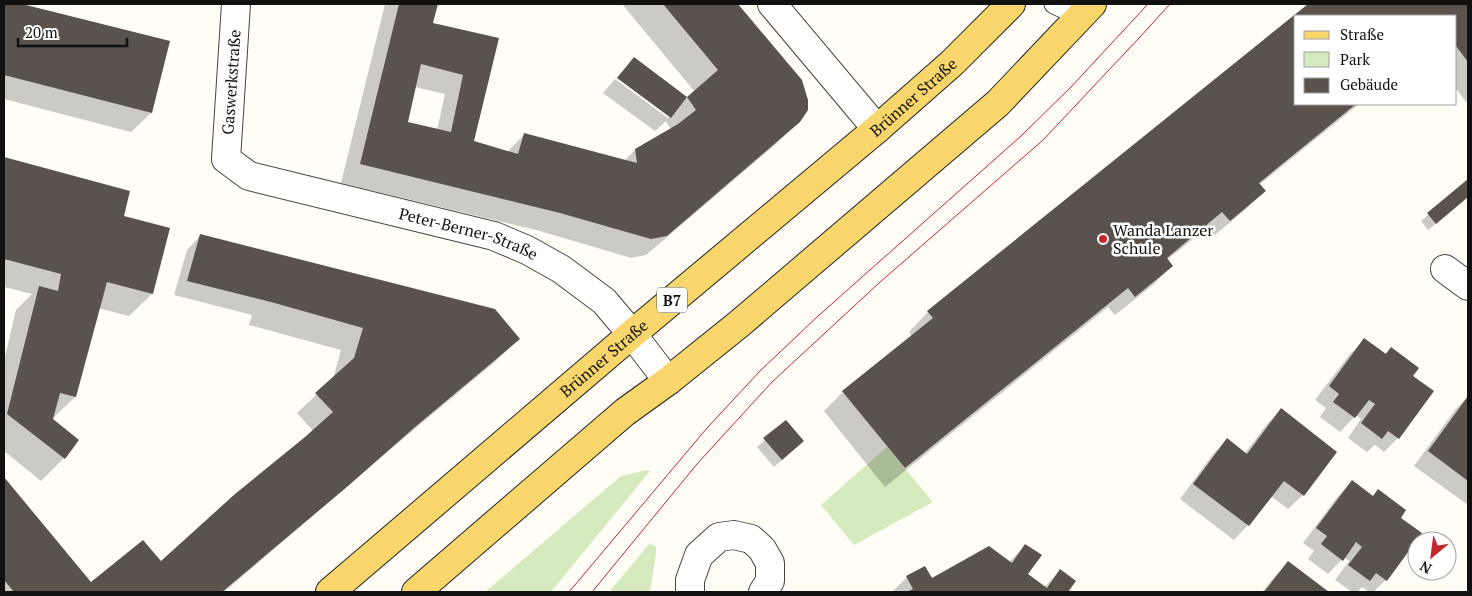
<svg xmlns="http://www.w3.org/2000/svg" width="1472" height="596" font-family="'PT Serif',serif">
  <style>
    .green { fill: #d5ebbd }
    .shadow { fill: #0003; fill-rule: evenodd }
    .building { fill: #5a524d; fill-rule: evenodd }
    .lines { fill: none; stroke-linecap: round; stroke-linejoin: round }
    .service-casing { stroke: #444; stroke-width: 21 }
    .minor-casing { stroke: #444; stroke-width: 30 }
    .primary-casing { stroke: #222; stroke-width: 30 }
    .service { stroke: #fff; stroke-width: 19 }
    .minor { stroke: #fff; stroke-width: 28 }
    .primary { stroke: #f9d66b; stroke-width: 28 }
    .tram { stroke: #c4262e; stroke-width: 1 }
    .poi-dot { fill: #c4262e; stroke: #fff; stroke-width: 2 }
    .labels { text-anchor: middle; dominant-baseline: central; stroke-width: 5; stroke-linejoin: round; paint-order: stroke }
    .shield { fill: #fff; stroke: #585858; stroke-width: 1 }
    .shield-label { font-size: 15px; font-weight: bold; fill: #111 }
    .street-label { font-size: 16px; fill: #111; stroke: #fff }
    .poi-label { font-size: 16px; fill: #111; stroke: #fff; text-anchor: start }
  </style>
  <rect width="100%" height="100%" fill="#fffdf5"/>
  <!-- green -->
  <g class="green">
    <path d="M887 447 933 502 854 545 821 505Z"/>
    <path d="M647 470 650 471 551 592H485L621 476Z"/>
    <path d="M650 543 656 547V553L650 592H609Z"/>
  </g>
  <!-- shadow -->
  <g class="shadow">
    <path d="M4 4H17L168 42 151 113 131 132 4 99Z"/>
    <path d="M385 4H437L432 24 497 39 472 142 507 152 525 134 624 161 635 150 671 130 666 121 655 131 603 93 615 79 668 118 670 116 617 77 635 59 687 98 695 92 622 4H737L800 81 799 121 776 144 646 255 631 258 540 231 341 183ZM415 87 445 94 437 130 407 123Z"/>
    <path d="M1310 4H1468V15L1466 17 1468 19V104L1456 89V16H1296V104H1359L1259 185 1264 191 1245 210 1210 239 1203 231 1167 260 1172 266 1153 285 1115 315 1108 307 885 487 824 411 843 392 912 336 909 332 928 312Z"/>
    <path d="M4 159 129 192 122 217 152 294 129 316 98 308 75 397 52 419 77 440 64 458 41 481 4 451V361L16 310 32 294 4 287Z"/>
    <path d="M1468 181V197L1428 230 1421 221Z"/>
    <path d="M201 235 518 339 496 361 392 448 224 592H4V479L89 582 86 585 161 563 313 431 297 413 333 379 341 350 249 325 252 315 174 295 187 250Z"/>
    <path d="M1364 340 1385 354 1391 348 1411 376 1398 438 1384 452 1375 445 1367 452 1348 438 1361 419 1356 415 1340 432 1320 417 1326 408 1315 400 1350 354Z"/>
    <path d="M1468 397V505L1414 466 1455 410Z"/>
    <path d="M1281 410 1336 452 1303 495 1288 509 1271 496 1248 525 1234 540 1180 499 1213 454 1227 440 1245 453 1267 424Z"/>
    <path d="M785 421 795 448 774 467 757 447Z"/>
    <path d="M1352 482 1372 497 1378 490 1399 518 1386 580 1373 592H1369L1362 587 1357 592H1352L1335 580 1349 561 1344 557 1328 574 1308 559 1314 551 1303 543 1338 496Z"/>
    <path d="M1025 546 1027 575 1044 587 1060 571 1074 581 1067 592H892L907 577 925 567 931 579 1009 562Z"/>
    <path d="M1288 563 1327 592H1262L1274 577Z"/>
  </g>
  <!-- building -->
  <g class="building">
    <path d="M4 4H22L170 41 152 113 4 75Z"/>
    <path d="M399 4H438L433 23 499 38 474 141 518 154 524 133 637 163 635 149 678 124 696 110 687 97 718 70 663 4H738L802 80 808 100V110L800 122 667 236 651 239 560 213 360 164ZM421 64 463 75 451 132 408 122Z"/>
    <path d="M1308 4H1468V14L1467 15 1468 17V62L1456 46V16H1296V104H1356L1259 183 1266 191 1230 221 1222 212 1167 258 1173 266 1135 297 1128 288 905 468 842 391 933 318 927 311Z"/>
    <path d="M634 57 687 97 671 118 617 78Z"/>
    <path d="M4 157 130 191 124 216 170 228 153 294 107 282 76 397 60 393 53 419 79 440 65 459 7 414 39 286 58 291 61 274 4 259Z"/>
    <path d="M1468 179V197L1436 224 1427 213Z"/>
    <path d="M200 234 495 309 520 339 415 427 348 486 222 592H14L4 580V477L91 582 143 540 161 561 235 494 305 437 333 412 315 393 354 358 363 328 271 302 187 281Z"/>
    <path d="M1364 338 1386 354 1391 347 1419 368 1413 376 1434 391 1399 439 1388 431 1382 439 1361 423 1375 404 1369 400 1355 418 1333 402 1339 394 1329 386Z"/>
    <path d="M1468 396V481L1428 451Z"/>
    <path d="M1281 408 1337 452 1304 496 1284 481 1249 526 1193 484 1227 438 1247 454Z"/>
    <path d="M786 420 804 441 782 460 763 438Z"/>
    <path d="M1352 480 1373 496 1378 489 1406 510 1401 518 1422 533 1387 581 1376 573 1370 581 1348 565 1362 547 1356 542 1343 561 1321 544 1327 536 1316 528Z"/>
    <path d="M1025 544 1042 555 1028 574 1047 588 1060 569 1076 581 1068 592H907L913 589 906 576 925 566 932 578 989 546 1012 563Z"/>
    <path d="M1288 561 1329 592H1264Z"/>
  </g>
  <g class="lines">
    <!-- service casing -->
    <g class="service-casing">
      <path id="service" d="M1054 4 1080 16"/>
    </g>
    <!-- minor casing -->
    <g class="minor-casing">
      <g id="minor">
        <path id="s1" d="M236 4 226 159 249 176 494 236 527 250 561 269 604 301 632 334 668 381"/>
        <path d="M772 4 877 129"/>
        <path d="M1445 269 1468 286"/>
        <path d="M690 592V580L699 555 719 537 734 535 751 539 762 549 770 563V581L763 592"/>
      </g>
    </g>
    <!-- primary casing -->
    <g class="primary-casing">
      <g id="primary">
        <path id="s2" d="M330 592 632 334 877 129 952 63 1011 4"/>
        <path d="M416 592 625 412 668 381 739 324 998 103 1092 4"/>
      </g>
    </g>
    <!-- service -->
    <use href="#service" class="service"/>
    <!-- minor -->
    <use href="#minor" class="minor"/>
    <!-- primary -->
    <use href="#primary" class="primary"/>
    <!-- tram -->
    <g class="tram">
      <path d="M569 592 707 428 760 371 817 317 1021 136 1071 87 1148 4"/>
      <path d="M592 592 697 464 772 382 879 283 1043 140 1140 37 1170 4"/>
    </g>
  </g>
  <!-- markers -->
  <circle class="poi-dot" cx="1103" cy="239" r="5"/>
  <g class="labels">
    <!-- shield labels -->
    <rect class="shield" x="657" y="287.5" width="30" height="25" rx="4"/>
    <g class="shield-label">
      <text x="672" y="300">B7</text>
    </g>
    <!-- street labels -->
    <g class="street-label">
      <text transform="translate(231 82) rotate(-86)">Gaswerkstraße</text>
      <text stroke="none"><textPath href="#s2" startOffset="765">Brünner Straße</textPath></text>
      <text stroke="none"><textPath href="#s1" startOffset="411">Peter-Berner-Straße</textPath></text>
      <text stroke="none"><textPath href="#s2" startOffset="360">Brünner Straße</textPath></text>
    </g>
    <!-- poi labels -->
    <g class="poi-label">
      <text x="1113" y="230">Wanda Lanzer<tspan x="1113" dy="18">Schule</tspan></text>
    </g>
  </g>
  <!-- border -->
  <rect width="1472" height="596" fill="none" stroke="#111111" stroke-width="10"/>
  <!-- legend -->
  <rect x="1294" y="15" width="162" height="90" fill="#ffffff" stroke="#a0a0a0"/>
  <rect x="1304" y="31" width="25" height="8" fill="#f9d66b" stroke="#a0a0a0"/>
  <text x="1340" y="40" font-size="15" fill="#111111">Straße</text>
  <rect x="1304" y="52" width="25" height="15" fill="#d5ebbd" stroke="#a0a0a0"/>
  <text x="1340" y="65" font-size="15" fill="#111111">Park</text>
  <rect x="1304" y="78" width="25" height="15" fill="#5a524d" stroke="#a0a0a0"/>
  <text x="1340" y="90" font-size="15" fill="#111111">Gebäude</text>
  <!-- north arrow -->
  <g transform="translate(1432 556) rotate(209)"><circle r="24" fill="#ffffff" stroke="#a0a0a0"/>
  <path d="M0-4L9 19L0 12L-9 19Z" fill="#c4262e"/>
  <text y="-8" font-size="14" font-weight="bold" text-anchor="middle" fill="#111111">N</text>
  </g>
  <!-- scale -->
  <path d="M18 38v8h109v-8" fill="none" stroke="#111111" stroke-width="2.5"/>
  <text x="25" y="38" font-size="15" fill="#111111" stroke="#ffffff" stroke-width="4" paint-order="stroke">20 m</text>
</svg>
